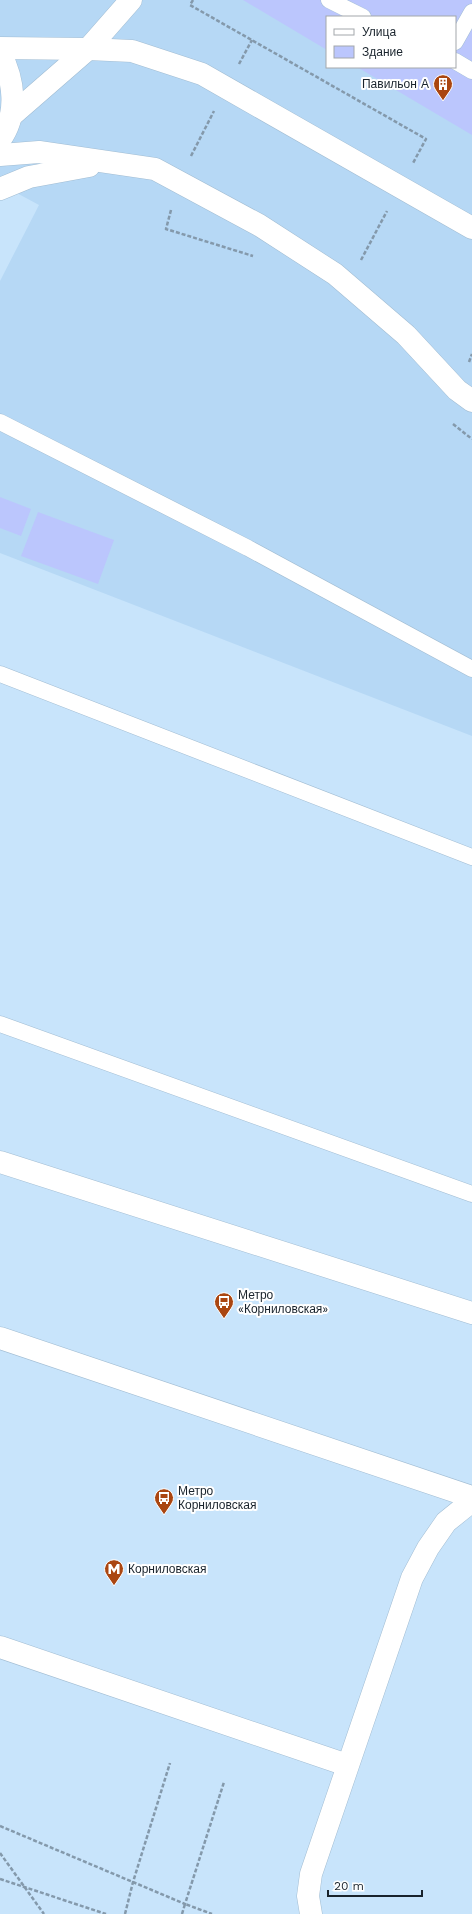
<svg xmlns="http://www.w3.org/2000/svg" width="472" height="1914" font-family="'Work Sans',sans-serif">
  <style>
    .built { fill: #b6d8f5; fill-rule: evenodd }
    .building { fill: #bbc6fd }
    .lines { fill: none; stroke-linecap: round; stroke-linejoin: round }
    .service-casing { stroke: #a2bdd3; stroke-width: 17 }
    .minor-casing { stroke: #a2bdd3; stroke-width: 23 }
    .tertiary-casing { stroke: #a2bdd3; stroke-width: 23 }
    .path { stroke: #8499ab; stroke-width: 2.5; stroke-dasharray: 4 2; stroke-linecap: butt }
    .service { stroke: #fff; stroke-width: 16 }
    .minor { stroke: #fff; stroke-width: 22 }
    .tertiary { stroke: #fff; stroke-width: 22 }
    .labels { text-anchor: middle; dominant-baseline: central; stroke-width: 4; stroke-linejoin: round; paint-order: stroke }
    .poi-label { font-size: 12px; fill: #19232c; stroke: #fff; text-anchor: start }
  </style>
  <rect width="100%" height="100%" fill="#c8e4fb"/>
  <!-- built -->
  <path class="built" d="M0 0H472V736L0 553V281L39 205 0 184ZM327 17H455V67H327Z"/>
  <!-- building -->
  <g class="building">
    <path d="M243 0H472V135L357 67H455V17H327V50Z"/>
    <path d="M0 497 31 509 21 536 0 528Z"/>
    <path d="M38 512 114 540 98 584 21 556Z"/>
  </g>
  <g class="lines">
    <!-- service casing -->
    <g class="service-casing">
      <g id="service">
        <path d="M329 0 363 17"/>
        <path d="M455 42 472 12"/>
        <path d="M455 61 472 71"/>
        <path d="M0 422 248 548 472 669"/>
        <path d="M0 674 472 857"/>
        <path d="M0 1024 472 1194"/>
      </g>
    </g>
    <!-- minor casing -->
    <g class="minor-casing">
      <g id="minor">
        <path d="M0 48 88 49 132 51 202 74 472 228"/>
        <path d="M0 53C14 79 19 114 0 140"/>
        <path d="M11 116 88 49 131 0"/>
        <path d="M0 155 39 152 155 169 259 225 335 274 406 335 457 390 472 401"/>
        <path d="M0 189 29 177 89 166"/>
        <path d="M0 1162 472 1313"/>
        <path d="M0 1647 347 1765"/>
      </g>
    </g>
    <!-- tertiary casing -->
    <g class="tertiary-casing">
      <g id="tertiary">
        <path d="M0 1338 472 1497"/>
        <path d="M311 1914 308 1896 311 1874 412 1578 428 1548 446 1522 472 1501"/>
      </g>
    </g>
    <!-- path -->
    <g class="path">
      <path d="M193 0 190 5 426 139 413 163"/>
      <path d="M239 64 252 40"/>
      <path d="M191 156 214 111"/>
      <path d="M171 210 166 229 253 256"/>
      <path d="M361 260 387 211"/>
      <path d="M469 362 472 354"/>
      <path d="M453 424 472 439"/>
      <path d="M0 1826 185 1904 224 1782"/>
      <path d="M0 1853 44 1914"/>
      <path d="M0 1879 106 1914"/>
      <path d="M125 1914 133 1882 170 1763"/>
      <path d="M182 1914 185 1904 212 1914"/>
    </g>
    <!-- service -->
    <use href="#service" class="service"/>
    <!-- minor -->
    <use href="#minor" class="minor"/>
    <!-- tertiary -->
    <use href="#tertiary" class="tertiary"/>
  </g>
  <!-- icons -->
  <defs>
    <g id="building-pin" transform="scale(1)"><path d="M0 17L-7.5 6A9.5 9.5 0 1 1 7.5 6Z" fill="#aa4611" stroke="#fff"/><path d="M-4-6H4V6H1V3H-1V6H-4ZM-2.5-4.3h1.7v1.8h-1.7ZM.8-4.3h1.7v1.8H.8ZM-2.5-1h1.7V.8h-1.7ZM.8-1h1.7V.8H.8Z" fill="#fff"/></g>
    <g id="bus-pin" transform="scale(1)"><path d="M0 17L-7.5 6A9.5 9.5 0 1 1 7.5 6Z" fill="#aa4611" stroke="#fff"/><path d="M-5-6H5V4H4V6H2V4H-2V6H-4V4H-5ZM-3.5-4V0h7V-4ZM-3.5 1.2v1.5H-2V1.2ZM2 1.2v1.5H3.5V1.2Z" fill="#fff"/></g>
    <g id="metro-pin" transform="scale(1)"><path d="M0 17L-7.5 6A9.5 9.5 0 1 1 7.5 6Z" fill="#aa4611" stroke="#fff"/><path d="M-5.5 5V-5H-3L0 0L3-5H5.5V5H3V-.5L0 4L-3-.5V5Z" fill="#fff"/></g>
  </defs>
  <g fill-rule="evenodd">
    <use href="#building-pin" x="443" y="84"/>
    <use href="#bus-pin" x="224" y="1302"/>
    <use href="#bus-pin" x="164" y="1498"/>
    <use href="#metro-pin" x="114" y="1569"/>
  </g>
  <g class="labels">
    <!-- poi labels -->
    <g class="poi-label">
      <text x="429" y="84" text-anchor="end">Павильон А</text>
      <text x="238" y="1295">Метро<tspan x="238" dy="14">«Корниловская»</tspan></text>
      <text x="178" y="1491">Метро<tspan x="178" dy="14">Корниловская</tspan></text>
      <text x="128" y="1569">Корниловская</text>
    </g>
  </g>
  <!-- legend -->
  <rect x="326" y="16" width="130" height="52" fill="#ffffff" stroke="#a3a7ab"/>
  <rect x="334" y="29" width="20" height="6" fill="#ffffff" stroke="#a3a7ab"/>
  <text x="362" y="36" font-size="12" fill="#19232c">Улица</text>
  <rect x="334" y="46" width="20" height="12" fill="#bbc6fd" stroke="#a3a7ab"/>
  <text x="362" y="56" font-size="12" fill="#19232c">Здание</text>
  <!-- scale -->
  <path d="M328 1890v6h94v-6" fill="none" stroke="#19232c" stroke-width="2"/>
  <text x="334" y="1890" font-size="12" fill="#19232c" stroke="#ffffff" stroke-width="3" paint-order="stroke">20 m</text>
</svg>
